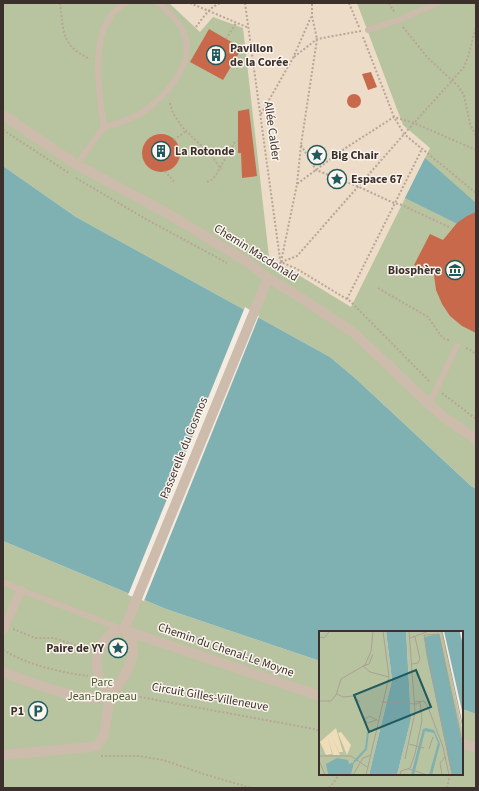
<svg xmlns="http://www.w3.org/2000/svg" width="479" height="791" font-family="'Source Sans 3',sans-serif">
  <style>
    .green { fill: #b8c4a0 }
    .plaza { fill: #ecdcc8 }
    .water { fill: #7fb0b2 }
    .pier { fill: #f4ebe1 }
    .building { fill: #c8694b }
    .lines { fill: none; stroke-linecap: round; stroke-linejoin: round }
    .path { stroke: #b9a596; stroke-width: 2; stroke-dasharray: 2 2; stroke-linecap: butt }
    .service { stroke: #cdbbac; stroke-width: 6 }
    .pedestrian { stroke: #cdbbac; stroke-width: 9 }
    .minor { stroke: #cdbbac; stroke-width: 10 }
    .labels { text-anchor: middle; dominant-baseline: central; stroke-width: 3; stroke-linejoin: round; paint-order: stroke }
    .poi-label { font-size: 12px; font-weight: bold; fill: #3b302b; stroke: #fbf5ee; text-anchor: start }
    .street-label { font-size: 12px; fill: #3b302b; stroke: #fbf5ee }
    .park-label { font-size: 12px; fill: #4a5a2e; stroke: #fbf5ee }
    .inset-river { fill: none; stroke: #7fb0b2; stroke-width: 2 }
    .inset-road { fill: none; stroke: #aaa098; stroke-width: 1 }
    .view { fill: #1f5a5e; fill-opacity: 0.15; stroke: #1f5a5e; stroke-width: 2 }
    .inset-edge { fill: none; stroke: #3b302b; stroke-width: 2 }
  </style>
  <rect width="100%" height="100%" fill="#f4ebe1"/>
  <!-- green -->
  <g class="green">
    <path d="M3 3H476V489L471 486 355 378 330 357 76 217 3 166Z"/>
    <path d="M3 541 166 609 320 661V774H462V709L476 714V788H3Z"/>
  </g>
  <!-- plaza -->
  <path class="plaza" d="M169 3H357L403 125 430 148 351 307 269 257 243 28 213 17 200 32Z"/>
  <!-- water -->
  <g class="water">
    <path d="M425 158 476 203V233L405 198Z"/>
    <path d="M3 166 76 217 330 357 355 378 471 486 476 489V714L462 709V632H320V661L166 609 3 541Z"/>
  </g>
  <!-- pier -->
  <path class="pier" d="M245 307 259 316 144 601 128 595Z"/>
  <!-- building -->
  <g class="building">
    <path d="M209 29 242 48 223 80 190 62Z"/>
    <path d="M371 72 377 87 368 90 362 74Z"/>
    <circle cx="354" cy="101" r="7"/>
    <path d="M249 109 257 176 242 178 241 153H238V111Z"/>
    <circle cx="161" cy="153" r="19"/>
    <path d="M476 212V333L462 326 450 316 442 304 436 290 434 275 414 265 430 234 443 240 457 223 467 216Z"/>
  </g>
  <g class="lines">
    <!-- path -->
    <g class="path">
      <path d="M60 3C64 31 60 45 90 59"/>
      <path d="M190 3 249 28"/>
      <path d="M245 3 280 259"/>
      <path d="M349 3 359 27"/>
      <path d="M389 3 395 13"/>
      <path d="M196 27C203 18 210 6 221 3"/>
      <path d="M403 27 427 57 458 86 464 95 470 124 476 136"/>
      <path d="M363 37 394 117 404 134 476 193"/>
      <path d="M226 39 236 23"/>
      <path d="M294 57 317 39 361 31"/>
      <path d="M170 103 173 113 182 127 211 155 221 169"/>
      <path d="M261 114 293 58 311 17"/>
      <path d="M3 130 69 173"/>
      <path d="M174 140 186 131"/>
      <path d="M301 145 316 170 359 187 394 203 402 205 451 228"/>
      <path d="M165 171 174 182"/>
      <path d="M76 178 144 218 227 263"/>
      <path d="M207 182 213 179 216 175 234 143 238 141"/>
      <path d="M297 184 301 145 317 39 312 16V3"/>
      <path d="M281 262 297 184 344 149 394 117 414 123 464 67 468 57 476 27"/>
      <path d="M281 262 297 256 414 123 476 150"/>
      <path d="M266 264 270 258"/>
      <path d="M275 270 281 262 297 269 350 301 430 382"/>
      <path d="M378 288 428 317 439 333 443 338 451 341"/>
      <path d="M347 299 422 149"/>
      <path d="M466 348 472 351 476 355"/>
      <path d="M442 393 476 419"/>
      <path d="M13 629 35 638H54L89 650"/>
      <path d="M3 650C28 665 59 672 88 676"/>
      <path d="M124 694 314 729 320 731"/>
      <path d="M101 756H139L163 760 207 775 251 788"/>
      <path d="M329 788 335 781 339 774"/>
      <path d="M447 788 450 774"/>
    </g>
    <!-- service -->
    <g class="service">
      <path d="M368 30 398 20 438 3"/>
      <path d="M104 128C99 92 86 23 126 3"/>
      <path d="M77 165C82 158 99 132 104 128 107 126 112 125 116 124 124 121 133 118 141 113 163 99 195 65 185 36 180 22 169 12 158 3"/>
      <path d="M429 404 457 346"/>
      <path d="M3 582 21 590 124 630"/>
    </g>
    <!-- pedestrian -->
    <path class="pedestrian" d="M3 630 21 590"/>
    <!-- minor -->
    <g class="minor">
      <path d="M3 115 77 165 165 212 249 263 268 278 295 294 354 333 429 404 445 418 476 439"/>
      <path d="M124 630 268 278"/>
      <path d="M124 630 320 696"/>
      <path d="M3 672C29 682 67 697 94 698 99 698 104 697 110 696"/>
      <path d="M110 696 99 678 96 663 98 654 105 640 112 633 124 630"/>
      <path d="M462 743 476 748"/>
      <path d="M3 755 91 747 98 745 104 735 110 696 119 684 128 669 133 654 132 640 124 630"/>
    </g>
  </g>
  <!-- icons -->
  <defs>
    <g id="building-ring" transform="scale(1)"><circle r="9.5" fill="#fbf5ee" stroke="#1f5a5e" stroke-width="1.5"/><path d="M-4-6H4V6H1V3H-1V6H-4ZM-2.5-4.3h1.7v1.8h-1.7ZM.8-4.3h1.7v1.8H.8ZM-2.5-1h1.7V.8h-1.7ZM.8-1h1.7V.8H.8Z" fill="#1f5a5e"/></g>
    <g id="sight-ring" transform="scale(1)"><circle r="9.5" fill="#fbf5ee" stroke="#1f5a5e" stroke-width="1.5"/><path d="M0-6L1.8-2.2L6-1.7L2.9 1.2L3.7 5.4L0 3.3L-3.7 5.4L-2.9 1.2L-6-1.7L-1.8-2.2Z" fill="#1f5a5e"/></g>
    <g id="museum-ring" transform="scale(1)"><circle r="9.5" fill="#fbf5ee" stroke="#1f5a5e" stroke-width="1.5"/><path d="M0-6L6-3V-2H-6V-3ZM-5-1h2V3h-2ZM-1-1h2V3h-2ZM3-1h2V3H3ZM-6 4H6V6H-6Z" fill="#1f5a5e"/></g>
    <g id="parking-ring" transform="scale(1)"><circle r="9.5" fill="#fbf5ee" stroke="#1f5a5e" stroke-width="1.5"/><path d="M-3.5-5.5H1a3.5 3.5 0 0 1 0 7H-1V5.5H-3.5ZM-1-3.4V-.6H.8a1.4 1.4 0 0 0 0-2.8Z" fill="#1f5a5e"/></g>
  </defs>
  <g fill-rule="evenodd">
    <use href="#building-ring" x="216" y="55"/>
    <use href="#building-ring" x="161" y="151"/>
    <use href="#sight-ring" x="317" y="155"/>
    <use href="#sight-ring" x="337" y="179"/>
    <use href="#museum-ring" x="455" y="270"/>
    <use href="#sight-ring" x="118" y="648"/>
    <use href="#parking-ring" x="38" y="711"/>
  </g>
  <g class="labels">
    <!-- poi labels -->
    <g class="poi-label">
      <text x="230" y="48">Pavillon<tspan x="230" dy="14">de la Corée</tspan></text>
      <text x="175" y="151">La Rotonde</text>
      <text x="331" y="155">Big Chair</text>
      <text x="351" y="179">Espace 67</text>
      <text x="441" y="270" text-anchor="end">Biosphère</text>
      <text x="104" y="648" text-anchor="end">Paire de YY</text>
      <text x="24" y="711" text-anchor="end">P1</text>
    </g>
    <!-- street labels -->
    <g class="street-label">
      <text transform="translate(272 131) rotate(82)">Allée Calder</text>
      <text transform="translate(256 253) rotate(32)">Chemin Macdonald</text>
      <text transform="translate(184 448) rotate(-68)">Passerelle du Cosmos</text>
      <text transform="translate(226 650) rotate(19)">Chemin du Chenal-Le Moyne</text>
      <text transform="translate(210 697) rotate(10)">Circuit Gilles-Villeneuve</text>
    </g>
    <!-- park labels -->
    <g class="park-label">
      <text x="102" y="682">Parc<tspan x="102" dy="14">Jean-Drapeau</tspan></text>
    </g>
  </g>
  <!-- overview -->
  <g transform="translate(319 631)">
    <rect width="144" height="144" fill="#f4ebe1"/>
    <path d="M0 0H67L73 49 50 144H2L0 141ZM87 0H123L144 102V144H78L92 88Z" fill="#b8c4a0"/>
    <path d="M17 97 24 121H20L12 104 21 124H14L9 107 13 123 7 124 1 111ZM22 101 32 114 28 124 19 102Z" fill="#efdcb8"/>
    <path d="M67 0H87L92 88 78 144H50L73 49ZM125 0H141V2L144 14V84ZM120 3 144 117V144H133L107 22 105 6ZM107 97 115 99 121 113 113 144H110L119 112 115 102 106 100 95 144H92L104 98ZM18 127 29 129 30 133 35 131 32 144 9 143 7 133Z" fill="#7fb0b2"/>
    <path class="inset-river" d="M35 131 47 118 49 101"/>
    <path class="inset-road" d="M123 0 144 97M1 6 5 7 11 0M91 7 110 0M54 23 50 33 44 35 51 41 70 46M93 33 99 32 101 28 96 6M18 63 24 66 34 65 41 71M0 70H12L17 64 22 48 46 34 52 20 54 0M63 71 98 73 101 71M96 71 105 70 109 76 124 116 130 144M57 89 49 92 45 89 50 85 60 90M90 113 105 117M110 118 114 106M0 125H32L48 136M86 128 96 81 90 0M0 129 6 144M90 138 108 144M34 144 44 127 52 124M47 144 70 46 64 0M81 144 82 140 91 137 96 123 103 89 101 71M123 144 121 132 126 126M133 144 105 4 120 3 144 115"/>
    <path class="view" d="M97 39 112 76 50 101 35 64Z"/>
    <rect width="144" height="144" class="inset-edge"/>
  </g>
  <!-- border -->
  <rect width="479" height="791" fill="none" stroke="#3b302b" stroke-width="8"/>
</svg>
